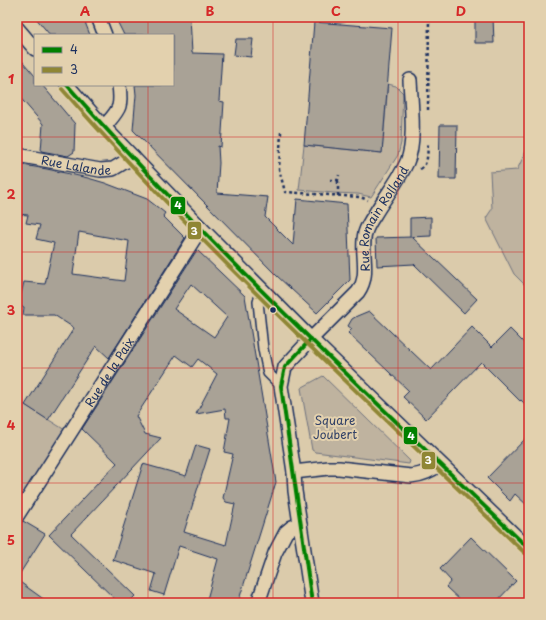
<svg xmlns="http://www.w3.org/2000/svg" width="546" height="620" font-family="'Playpen Sans',sans-serif">
  <style>
    .green { fill: #bfb39f; stroke: #6d717e }
    .building { fill: #a9a296; stroke: #1b2f5e; fill-rule: evenodd }
    .lines { fill: none; stroke-linecap: round; stroke-linejoin: round }
    .pedestrian-casing { stroke: #1b2f5e; stroke-width: 12 }
    .minor-casing { stroke: #1b2f5e; stroke-width: 16 }
    .path { stroke: #1b2f5e; stroke-width: 2.5; stroke-dasharray: 3 3; stroke-linecap: butt }
    .pedestrian { stroke: #e3d1ae; stroke-width: 9 }
    .minor { stroke: #e3d1ae; stroke-width: 13 }
    .bus-1-casing { stroke: #e3d1ae; stroke-width: 7 }
    .bus-2-casing { stroke: #e3d1ae; stroke-width: 7 }
    .bus-1 { stroke: #008000; stroke-width: 4 }
    .bus-2 { stroke: #8f8634; stroke-width: 4 }
    .grid { fill: none; stroke: #d62828; stroke-width: 1; stroke-opacity: 0.55 }
    .bus-dot { fill: #1b2f5e; stroke: #e3d1ae; stroke-width: 1.5 }
    .labels { text-anchor: middle; dominant-baseline: central; stroke-width: 4; stroke-linejoin: round; paint-order: stroke }
    .street-label { font-size: 12px; fill: #1b2f5e; stroke: #e3d1ae }
    .park-label { font-size: 12px; fill: #344368; stroke: #e3d1ae }
    .line-badge { stroke: #e3d1ae; stroke-width: 1.5 }
    .badge-label { font-size: 11px; text-anchor: middle; font-weight: bold; fill: #fff }
    .neatline { fill: none; stroke: #d62828; stroke-width: 1.5 }
    .grid-label { font-size: 13px; text-anchor: middle; font-weight: bold; fill: #d62828 }
  </style>
  <rect width="100%" height="100%" fill="#dbcbab"/>
  <filter id="ink" filterUnits="userSpaceOnUse"><feTurbulence type="fractalNoise" baseFrequency=".025" numOctaves="2"/><feDisplacementMap in="SourceGraphic" scale="8" xChannelSelector="R" yChannelSelector="G"/><feConvolveMatrix kernelMatrix="1 2 1 2 8 2 1 2 1" color-interpolation-filters="sRGB"/></filter>
  <g filter="url(#ink)">
    <!-- green -->
    <g class="green">
      <path d="M388 84 396 86 403 93 401 143 398 155 371 197 358 194 334 193 299 190 304 145 382 153Z"/>
      <path d="M529 145V289L514 274 486 218 492 209 490 172 517 170Z"/>
      <path d="M323 376 410 461 409 464 315 452 312 450 301 388Z"/>
      <path d="M17 400 65 430 17 505Z"/>
    </g>
    <!-- building -->
    <g class="building">
      <path d="M35 17H83L90 35H50Z"/>
      <path d="M115 17H190L192 53 222 54 219 101 224 102 221 147 218 146 219 163 217 193 268 197 265 217 293 245 297 199 347 204 350 280 317 313 277 276 133 130 136 95 135 85H173V35H124Z"/>
      <path d="M475 17H493L494 43H475Z"/>
      <path d="M314 22 392 28 382 153 304 145Z"/>
      <path d="M236 39H253L251 57 234 55Z"/>
      <path d="M17 55 35 76V85H42L75 124 74 152 68 156 41 151 43 124 17 94Z"/>
      <path d="M440 125H457L456 179H439Z"/>
      <path d="M17 164 47 169 88 178 105 183 147 199 165 213 163 216 185 238 109 358 96 346 48 420 25 405 74 328 54 315H23L24 307H17V294H21L24 282 45 284 54 243 36 239 40 225 26 223 28 215 17 214ZM79 232 129 241 124 281 73 274Z"/>
      <path d="M431 217V236L410 237V218Z"/>
      <path d="M412 237 477 299 464 313 414 264 377 266 376 238Z"/>
      <path d="M197 250 245 296 276 482 238 603H206L218 559 179 546 164 595 151 591 156 574 113 560 143 464 186 476 196 445 210 449 184 532 226 545 235 504 226 502 223 498 233 454 224 452 230 418H226L225 409 196 414 217 374 198 359 192 367 176 355 136 416 145 434 161 438 71 534 135 596 128 603H119L49 535 117 463 82 429ZM191 284 227 317 214 337 174 309Z"/>
      <path d="M369 311 431 370 472 327 492 347 510 329 529 348V408L521 400 520 401 481 362 426 419 403 397 409 391 348 333 352 329 348 326 352 319 357 316Z"/>
      <path d="M529 435V507L515 494 510 501 487 478Z"/>
      <path d="M23 521 45 534 17 578V527Z"/>
      <path d="M471 537 516 581 495 603H463L446 587 451 581 440 569Z"/>
      <path d="M17 580 49 603H28L17 595Z"/>
    </g>
    <g class="lines">
      <!-- pedestrian casing -->
      <g class="pedestrian-casing">
        <path id="pedestrian" d="M262 288 258 302 263 349 268 373 281 386"/>
      </g>
      <!-- minor casing -->
      <g class="minor-casing">
        <g id="minor">
          <path d="M98 17 105 35"/>
          <path d="M17 28 35 49"/>
          <path d="M67 85 104 127 201 228 311 339 529 549"/>
          <path d="M104 127C119 109 122 109 119 85"/>
          <path id="s1" d="M17 155 100 170 113 169 133 157"/>
          <path d="M294 472 329 468H339L411 476C422 475 431 471 440 464"/>
          <path id="s2" d="M17 516 201 228"/>
          <path d="M258 603 275 553 286 532 292 527 300 524"/>
          <path id="s3" d="M312 603 295 491 294 472 281 386 285 367 311 339 358 292C371 274 360 253 365 233 367 226 371 220 375 214 385 197 399 180 407 162 416 142 411 103 410 80"/>
        </g>
      </g>
      <!-- path -->
      <g class="path">
        <path d="M428 110 429 17"/>
        <path d="M281 132 279 169 285 192 360 197 368 200"/>
        <path d="M420 169C429 164 427 153 428 143"/>
        <path d="M330 180H338L339 175"/>
        <path d="M338 196V180"/>
      </g>
      <!-- pedestrian -->
      <use href="#pedestrian" class="pedestrian"/>
      <!-- minor -->
      <use href="#minor" class="minor"/>
      <!-- bus-1 casing -->
      <g class="bus-1-casing">
        <g id="bus-1">
          <path d="M67 85C211 249 372 398 529 549"/>
          <path d="M311 339 285 367 281 386 312 603"/>
        </g>
      </g>
      <!-- bus-2 casing -->
      <g class="bus-2-casing">
        <path id="bus-2" d="M62 89C207 253 368 402 525 553"/>
      </g>
      <!-- bus-1 -->
      <use href="#bus-1" class="bus-1"/>
      <!-- bus-2 -->
      <use href="#bus-2" class="bus-2"/>
    </g>
  </g>
  <!-- grid -->
  <path class="grid" d="M148 17V35M273 17V603M398 17V603M148 85V603M17 137H529M17 252H529M17 368H529M17 483H529"/>
  <!-- markers -->
  <circle class="bus-dot" cx="273" cy="310" r="3.5"/>
  <g class="labels">
    <!-- street labels -->
    <g class="street-label">
      <text stroke="none"><textPath href="#s1" startOffset="60">Rue Lalande</textPath></text>
      <text stroke="none"><textPath href="#s3" startOffset="423">Rue Romain Rolland</textPath></text>
      <text stroke="none"><textPath href="#s2" startOffset="171">Rue de la Paix</textPath></text>
    </g>
    <!-- park labels -->
    <g class="park-label">
      <text x="335" y="420">Square<tspan x="335" dy="14">Joubert</tspan></text>
    </g>
  </g>
  <g class="line-badge">
    <rect x="170" y="196" width="16" height="19" rx="4" fill="#008000"/>
    <rect x="187" y="221" width="15" height="19" rx="4" fill="#8f8634"/>
    <rect x="403" y="426" width="15" height="19" rx="4" fill="#008000"/>
    <rect x="421" y="451" width="15" height="19" rx="4" fill="#8f8634"/>
  </g>
  <g class="badge-label">
    <text x="178" y="209">4</text>
    <text x="194" y="235">3</text>
    <text x="411" y="440">4</text>
    <text x="428" y="464">3</text>
  </g>
  <!-- margin -->
  <rect width="546" height="620" fill="none" stroke="#e3d1ae" stroke-width="44"/>
  <!-- legend -->
  <rect x="34" y="34" width="140" height="52" fill="#e3d1ae" stroke="#93908e"/>
  <rect x="42" y="47" width="20" height="6" fill="#008000" stroke="#93908e"/>
  <text x="70" y="54" font-size="12" fill="#1b2f5e">4</text>
  <rect x="42" y="67" width="20" height="6" fill="#8f8634" stroke="#93908e"/>
  <text x="70" y="74" font-size="12" fill="#1b2f5e">3</text>
  <rect x="22" y="22" width="502" height="576" class="neatline"/>
  <g class="grid-label">
    <text x="85" y="16">A</text>
    <text x="210" y="16">B</text>
    <text x="336" y="16">C</text>
    <text x="461" y="16">D</text>
    <text x="11" y="84">1</text>
    <text x="11" y="199">2</text>
    <text x="11" y="315">3</text>
    <text x="11" y="430">4</text>
    <text x="11" y="545">5</text>
  </g>
</svg>
